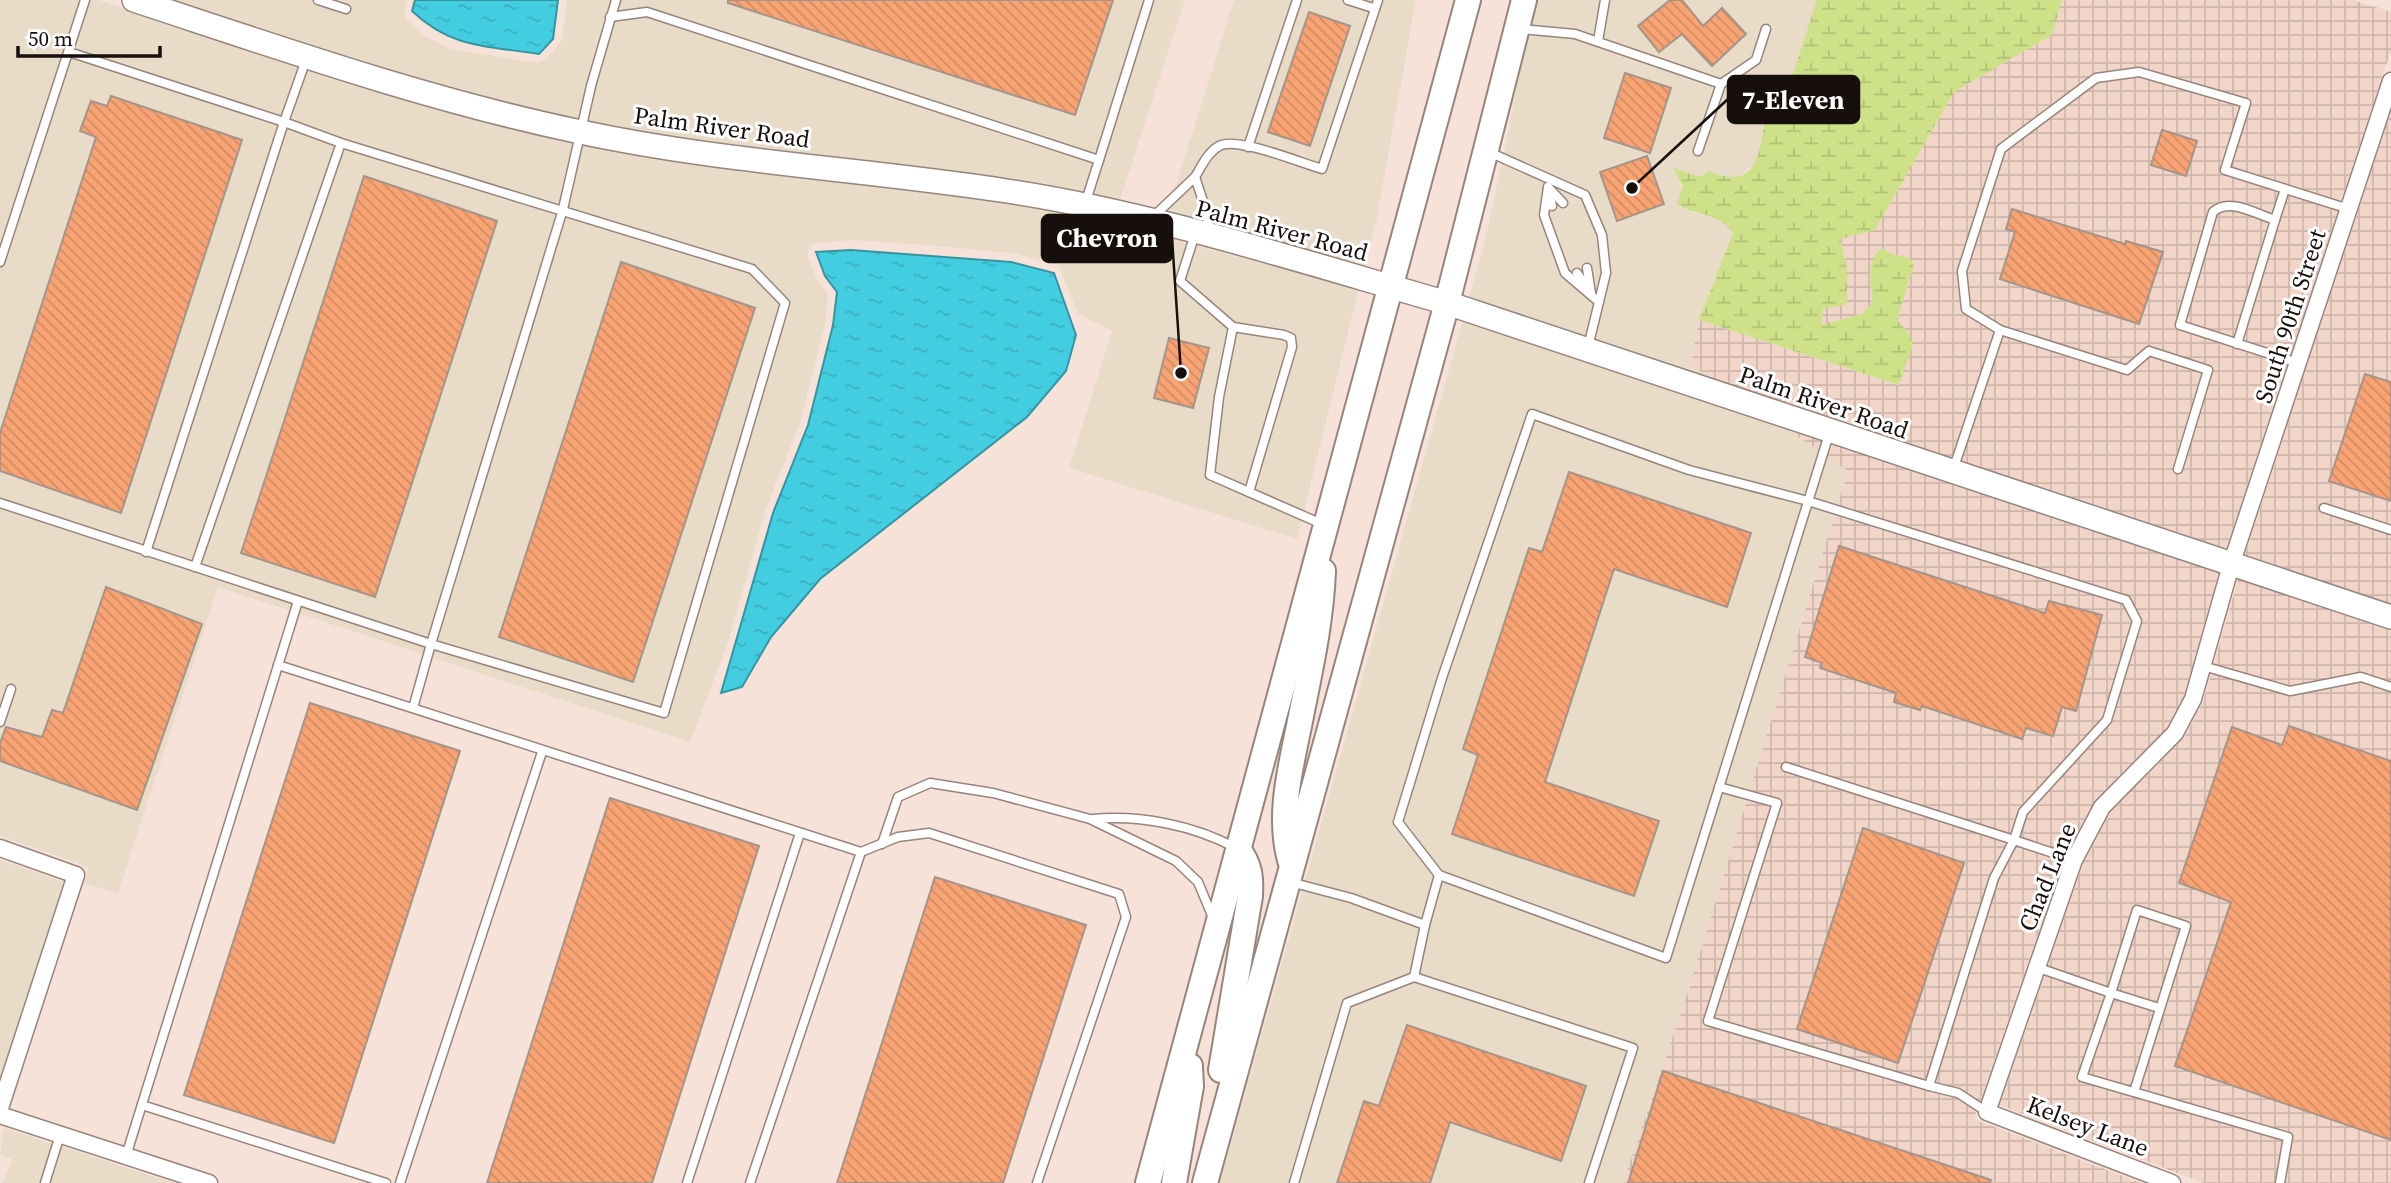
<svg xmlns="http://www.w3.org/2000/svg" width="2391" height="1183" font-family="'Source Serif 4',serif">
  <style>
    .commercial { fill: #e8dbc7 }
    .industrial { fill: url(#industrial-grid) }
    .wetland { fill: url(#wetland-marsh) }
    .water { fill: url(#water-ripples); stroke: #3694a1; stroke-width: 2 }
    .building { fill: url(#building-back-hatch); stroke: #a6948b; stroke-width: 2 }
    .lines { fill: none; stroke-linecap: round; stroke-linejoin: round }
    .lane-casing { stroke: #97847c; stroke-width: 11 }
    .street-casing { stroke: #97847c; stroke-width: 19 }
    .secondary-casing { stroke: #97847c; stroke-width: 26 }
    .primary-casing { stroke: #97847c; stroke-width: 28 }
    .lane { stroke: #fff; stroke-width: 8 }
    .street { stroke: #fff; stroke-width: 16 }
    .secondary { stroke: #fff; stroke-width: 23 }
    .primary { stroke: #fff; stroke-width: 24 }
    .labels { text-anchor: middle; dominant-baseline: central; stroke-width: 6; stroke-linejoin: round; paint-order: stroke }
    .street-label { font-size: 24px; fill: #160f0c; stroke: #fff }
    .leader { fill: none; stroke: #160f0c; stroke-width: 2.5 }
    .callout-dot { fill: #160f0c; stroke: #fff; stroke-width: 2.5 }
    .callout { fill: #160f0c; stroke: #160f0c; stroke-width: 2.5 }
    .callout-label { font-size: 26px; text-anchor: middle; font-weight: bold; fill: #fff }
  </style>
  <defs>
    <pattern id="industrial-grid" width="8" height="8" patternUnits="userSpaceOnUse" patternTransform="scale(1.75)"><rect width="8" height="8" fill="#f1d5c9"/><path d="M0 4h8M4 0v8" fill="none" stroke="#ceb6ab"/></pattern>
    <pattern id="wetland-marsh" width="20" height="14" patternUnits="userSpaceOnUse" patternTransform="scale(1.75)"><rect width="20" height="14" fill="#cee189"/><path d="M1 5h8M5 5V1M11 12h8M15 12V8" fill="none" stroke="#b0c075"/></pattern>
    <pattern id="water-ripples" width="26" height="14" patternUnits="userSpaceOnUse" patternTransform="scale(1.75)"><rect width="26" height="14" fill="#43cde1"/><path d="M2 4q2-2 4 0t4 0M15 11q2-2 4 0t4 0" fill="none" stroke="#3aafc0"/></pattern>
    <pattern id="building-back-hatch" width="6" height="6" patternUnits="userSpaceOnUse" patternTransform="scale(1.75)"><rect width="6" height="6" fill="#f7a373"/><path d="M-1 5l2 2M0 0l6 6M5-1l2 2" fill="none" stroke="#d38b62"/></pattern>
  </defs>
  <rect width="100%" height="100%" fill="#f7e2d9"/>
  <!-- commercial -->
  <g class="commercial">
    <path d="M0 0H98L405 100 491 124 579 143 1055 210 1359 288 1297 539 1069 468 1112 331 1078 314 1058 265 1012 253 937 246 852 240 816 243 810 245 807 254 817 280 828 295 825 324 800 423 765 511 728 643 690 742 218 587 118 893 84 883 89 867 0 836Z"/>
    <path d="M169 0H407L404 13 406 18 426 37 451 49 537 63 547 58 562 40 567 0H1185L1119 203 1009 180 665 135 584 122 412 79Z"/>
    <path d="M1234 0H1416L1376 222 1364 267 1167 214Z"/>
    <path d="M1535 0H1817L1787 92 1763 90 1762 147 1756 162 1740 176 1728 180 1709 171 1700 177 1674 169 1692 213 1712 215 1726 221 1733 233 1699 320 1691 364 1715 381 1469 298 1487 233Z"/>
    <path d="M1463 320 1784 427 1848 470 1688 992 1623 1183H1220Z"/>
    <path d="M0 860 64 882 0 1078Z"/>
    <path d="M4 1128 173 1183H3L12 1159 0 1155Z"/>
  </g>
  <!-- industrial -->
  <g class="industrial">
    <path d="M2062 0H2354L2391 12V50L2225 552 1715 381 1691 365 1699 320 1899 385 1909 334 1897 320 1914 265 1908 257 1894 255 1870 271 1872 303 1862 314 1820 325 1823 309 1847 268 1840 238 1875 230 1954 92 2052 35Z"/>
    <path d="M2391 112V605L2244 558Z"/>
    <path d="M1784 427 2219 573 2184 695 2168 727 2096 799 2065 855 1974 1119 2141 1183H1623L1688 992 1848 471Z"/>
    <path d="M2238 579 2391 628V1183H2203L2000 1105 2083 864 2110 813 2184 738 2203 702Z"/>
  </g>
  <!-- wetland -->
  <path class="wetland" d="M1817 0H2062L2052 35 1954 92 1875 230 1840 239 1847 268V304L1823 309 1821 325 1862 314 1872 303C1872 284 1865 262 1881 248L1894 255 1908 257 1914 265 1897 320 1909 334 1913 344 1899 385 1699 320 1733 233C1717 210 1699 218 1677 204L1683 187 1673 168 1700 177 1709 171C1755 192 1762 154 1764 117L1737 88 1787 92Z"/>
  <!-- water -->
  <g class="water">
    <path d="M415 0H558L553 39 539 54C488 46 452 49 412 11Z"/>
    <path d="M851 250 1011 262 1054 273 1076 335 1066 371 1027 417 820 579 771 637 742 687 721 693 773 513 808 425 833 325 837 292 825 276 816 252Z"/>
  </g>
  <!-- building -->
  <g class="building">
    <path d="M728 0H1113L1075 115 728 3Z"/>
    <path d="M1670 0H1682L1703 26 1722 8 1746 34 1712 66 1682 34 1659 52 1638 26Z"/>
    <path d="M1309 12 1350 26 1310 146 1268 132Z"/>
    <path d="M1625 73 1671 88 1650 153 1604 138Z"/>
    <path d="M111 96 242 140 121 513 0 471V433L96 137 80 131 91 101 107 106Z"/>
    <path d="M2162 130 2197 141 2186 176 2151 165Z"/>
    <path d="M1647 156 1664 204 1617 221 1600 172Z"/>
    <path d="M364 176 497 221 375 597 241 553Z"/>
    <path d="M2012 209 2125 244 2126 241 2163 252 2139 324 2000 279 2015 232 2006 229Z"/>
    <path d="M621 262 755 308 633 682 499 637Z"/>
    <path d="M1169 338 1209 348 1193 408 1154 398Z"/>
    <path d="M2365 374 2391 382V501L2329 481Z"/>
    <path d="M1569 472 1751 533 1727 607 1614 569 1545 782 1659 821 1634 896 1452 834 1478 755 1463 749 1529 548 1542 552Z"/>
    <path d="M1839 546 2045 613 2049 601 2102 615 2076 711 2062 707 2053 736 2026 728 2022 739 1922 706 1920 710 1894 702 1896 693 1820 668 1822 663 1805 657Z"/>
    <path d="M106 587 202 624 137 810 0 761V743L6 727 42 737 52 710 63 713Z"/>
    <path d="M310 703 460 751 334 1143 184 1095Z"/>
    <path d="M2289 726 2391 761V1140L2175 1066 2231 902 2179 883 2232 727 2282 745Z"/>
    <path d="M610 798 759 846 652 1183H487Z"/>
    <path d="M1863 828 1964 863 1898 1063 1797 1029Z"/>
    <path d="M935 877 1086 925 1003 1183H837Z"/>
    <path d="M1407 1025 1586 1086 1561 1161 1450 1122 1430 1183H1337L1364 1101 1379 1106Z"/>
    <path d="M1663 1071 1991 1180 1990 1183H1628Z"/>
  </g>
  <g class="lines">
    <!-- lane casing -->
    <g class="lane-casing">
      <g id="lane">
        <path d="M318 0 346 9"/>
        <path d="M1348 0 1373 8"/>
        <path d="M610 17 647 12 1099 160 1149 0"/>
        <path d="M1521 29 1575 34 1721 84 1698 151"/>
        <path d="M1598 41 1605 0"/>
        <path d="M69 52 284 122 307 57"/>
        <path d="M1721 84 1756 60 1766 29"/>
        <path d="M1248 147 1297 0"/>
        <path d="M1489 152 1585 195 1602 235 1606 273 1588 347"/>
        <path d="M1195 177C1202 166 1207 153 1219 146 1236 136 1301 163 1322 169L1378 0"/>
        <path d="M1548 187 1544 215 1565 273 1599 302"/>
        <path d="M1548 187 1563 203"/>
        <path d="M1549 190 1552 206"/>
        <path d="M1085 204 1099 160"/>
        <path d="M1154 216 1195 177 1207 213 1208 230"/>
        <path d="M2275 220 2285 189"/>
        <path d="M1195 234 1180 281 1233 327 1219 397 1210 475 1322 524"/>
        <path d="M0 262 85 0"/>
        <path d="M1577 273 1591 293 1587 268"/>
        <path d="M1233 327 1284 335 1291 338 1292 347 1249 492"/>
        <path d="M2000 330 2127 370 2149 351 2208 370 2178 469"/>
        <path d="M2237 344 2275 220C2256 214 2229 197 2213 212L2180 325 2298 363"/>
        <path d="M1953 470 2000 330 1966 309 1962 271 2001 149 2096 78 2139 72 2246 103 2225 170 2349 209"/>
        <path d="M0 503 431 644 413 708"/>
        <path d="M2324 508 2391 530"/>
        <path d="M146 552 284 122 341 143 752 269 785 303 664 713 431 644 563 209 591 86 616 0"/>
        <path d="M195 567 341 143"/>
        <path d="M278 665 861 852 750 1183"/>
        <path d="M2203 666 2290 691 2361 677 2391 687"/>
        <path d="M0 722 11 689"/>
        <path d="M1719 787 1777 803 1708 1021 1929 1086 1994 878 2014 840 1786 767"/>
        <path d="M1093 819C1141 815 1193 825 1236 848"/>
        <path d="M882 844 898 797 930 783 993 793 1090 819 1176 861 1198 882 1213 918"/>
        <path d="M861 852 898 837 929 833 1119 894 1126 917 1037 1183"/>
        <path d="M1439 875 1398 822 1442 678 1532 414 1689 470 1808 501 2126 600 2137 621 2107 720 2023 812 2014 840 2074 860"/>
        <path d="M1290 882 1351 898 1425 925 1439 875 1666 958 1830 431"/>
        <path d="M2036 967 2111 993 2082 1077 2288 1137 2280 1183"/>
        <path d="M1414 977 1633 1048 1589 1183"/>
        <path d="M1929 1086 1958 1093 1987 1112"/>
        <path d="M2134 1092 2186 926 2137 910 2111 993 2159 1008"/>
        <path d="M142 1105 386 1183"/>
        <path d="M126 1156 298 601"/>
        <path d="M45 1183 60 1135"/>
        <path d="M400 1183 542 752"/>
        <path d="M687 1183 800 833"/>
        <path d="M1294 1183 1347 1003 1414 977 1425 925"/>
      </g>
    </g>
    <!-- street casing -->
    <g class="street-casing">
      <g id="street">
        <path d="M0 848 76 875 0 1108"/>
        <path d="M0 1115 209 1183"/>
        <path d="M2172 1183 1987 1112 2074 860 2102 807 2175 733 2193 699 2231 565 2391 81"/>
      </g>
    </g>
    <!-- secondary casing -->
    <g class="secondary-casing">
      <path id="secondary" d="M134 0C280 48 425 99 576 131 718 162 864 169 1007 191 1153 213 1304 262 1447 303L2391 617"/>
    </g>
    <!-- primary casing -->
    <g class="primary-casing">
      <g id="primary">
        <path d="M1290 860C1278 816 1290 770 1299 726 1309 675 1321 624 1323 571"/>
        <path d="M1221 1070 1250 896C1251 877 1250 865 1238 849"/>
        <path d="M1148 1183 1468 0"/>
        <path d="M1174 1183 1191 1086 1190 1066"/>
        <path d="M1205 1183 1447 303 1524 0"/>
      </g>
    </g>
    <!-- lane -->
    <use href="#lane" class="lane"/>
    <!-- street -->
    <use href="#street" class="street"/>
    <!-- secondary -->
    <use href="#secondary" class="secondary"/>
    <!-- primary -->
    <use href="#primary" class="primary"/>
  </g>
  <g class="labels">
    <!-- street labels -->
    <g class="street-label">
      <text transform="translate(722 127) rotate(8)">Palm River Road</text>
      <text transform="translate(1282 230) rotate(15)">Palm River Road</text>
      <text transform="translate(2290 316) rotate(-72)">South 90th Street</text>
      <text transform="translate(1824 402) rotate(19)">Palm River Road</text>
      <text transform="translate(2047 877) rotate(-68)">Chad Lane</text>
      <text transform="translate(2088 1126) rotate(21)">Kelsey Lane</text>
    </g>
  </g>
  <!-- callouts -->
  <path class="leader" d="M1632 188L1728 99M1181 373L1172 238"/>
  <g class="callout-dot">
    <circle cx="1632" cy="188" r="7"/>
    <circle cx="1181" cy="373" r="7"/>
  </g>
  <g class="callout">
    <rect x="1728" y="76" width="131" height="47" rx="7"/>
    <rect x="1042" y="215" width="130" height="47" rx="7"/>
  </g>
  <g class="callout-label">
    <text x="1793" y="109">7-Eleven</text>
    <text x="1107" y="247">Chevron</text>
  </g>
  <!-- scale -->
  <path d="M18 46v10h142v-10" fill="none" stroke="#160f0c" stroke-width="3.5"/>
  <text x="28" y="46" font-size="21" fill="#160f0c" stroke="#ffffff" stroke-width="5" paint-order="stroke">50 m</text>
</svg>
